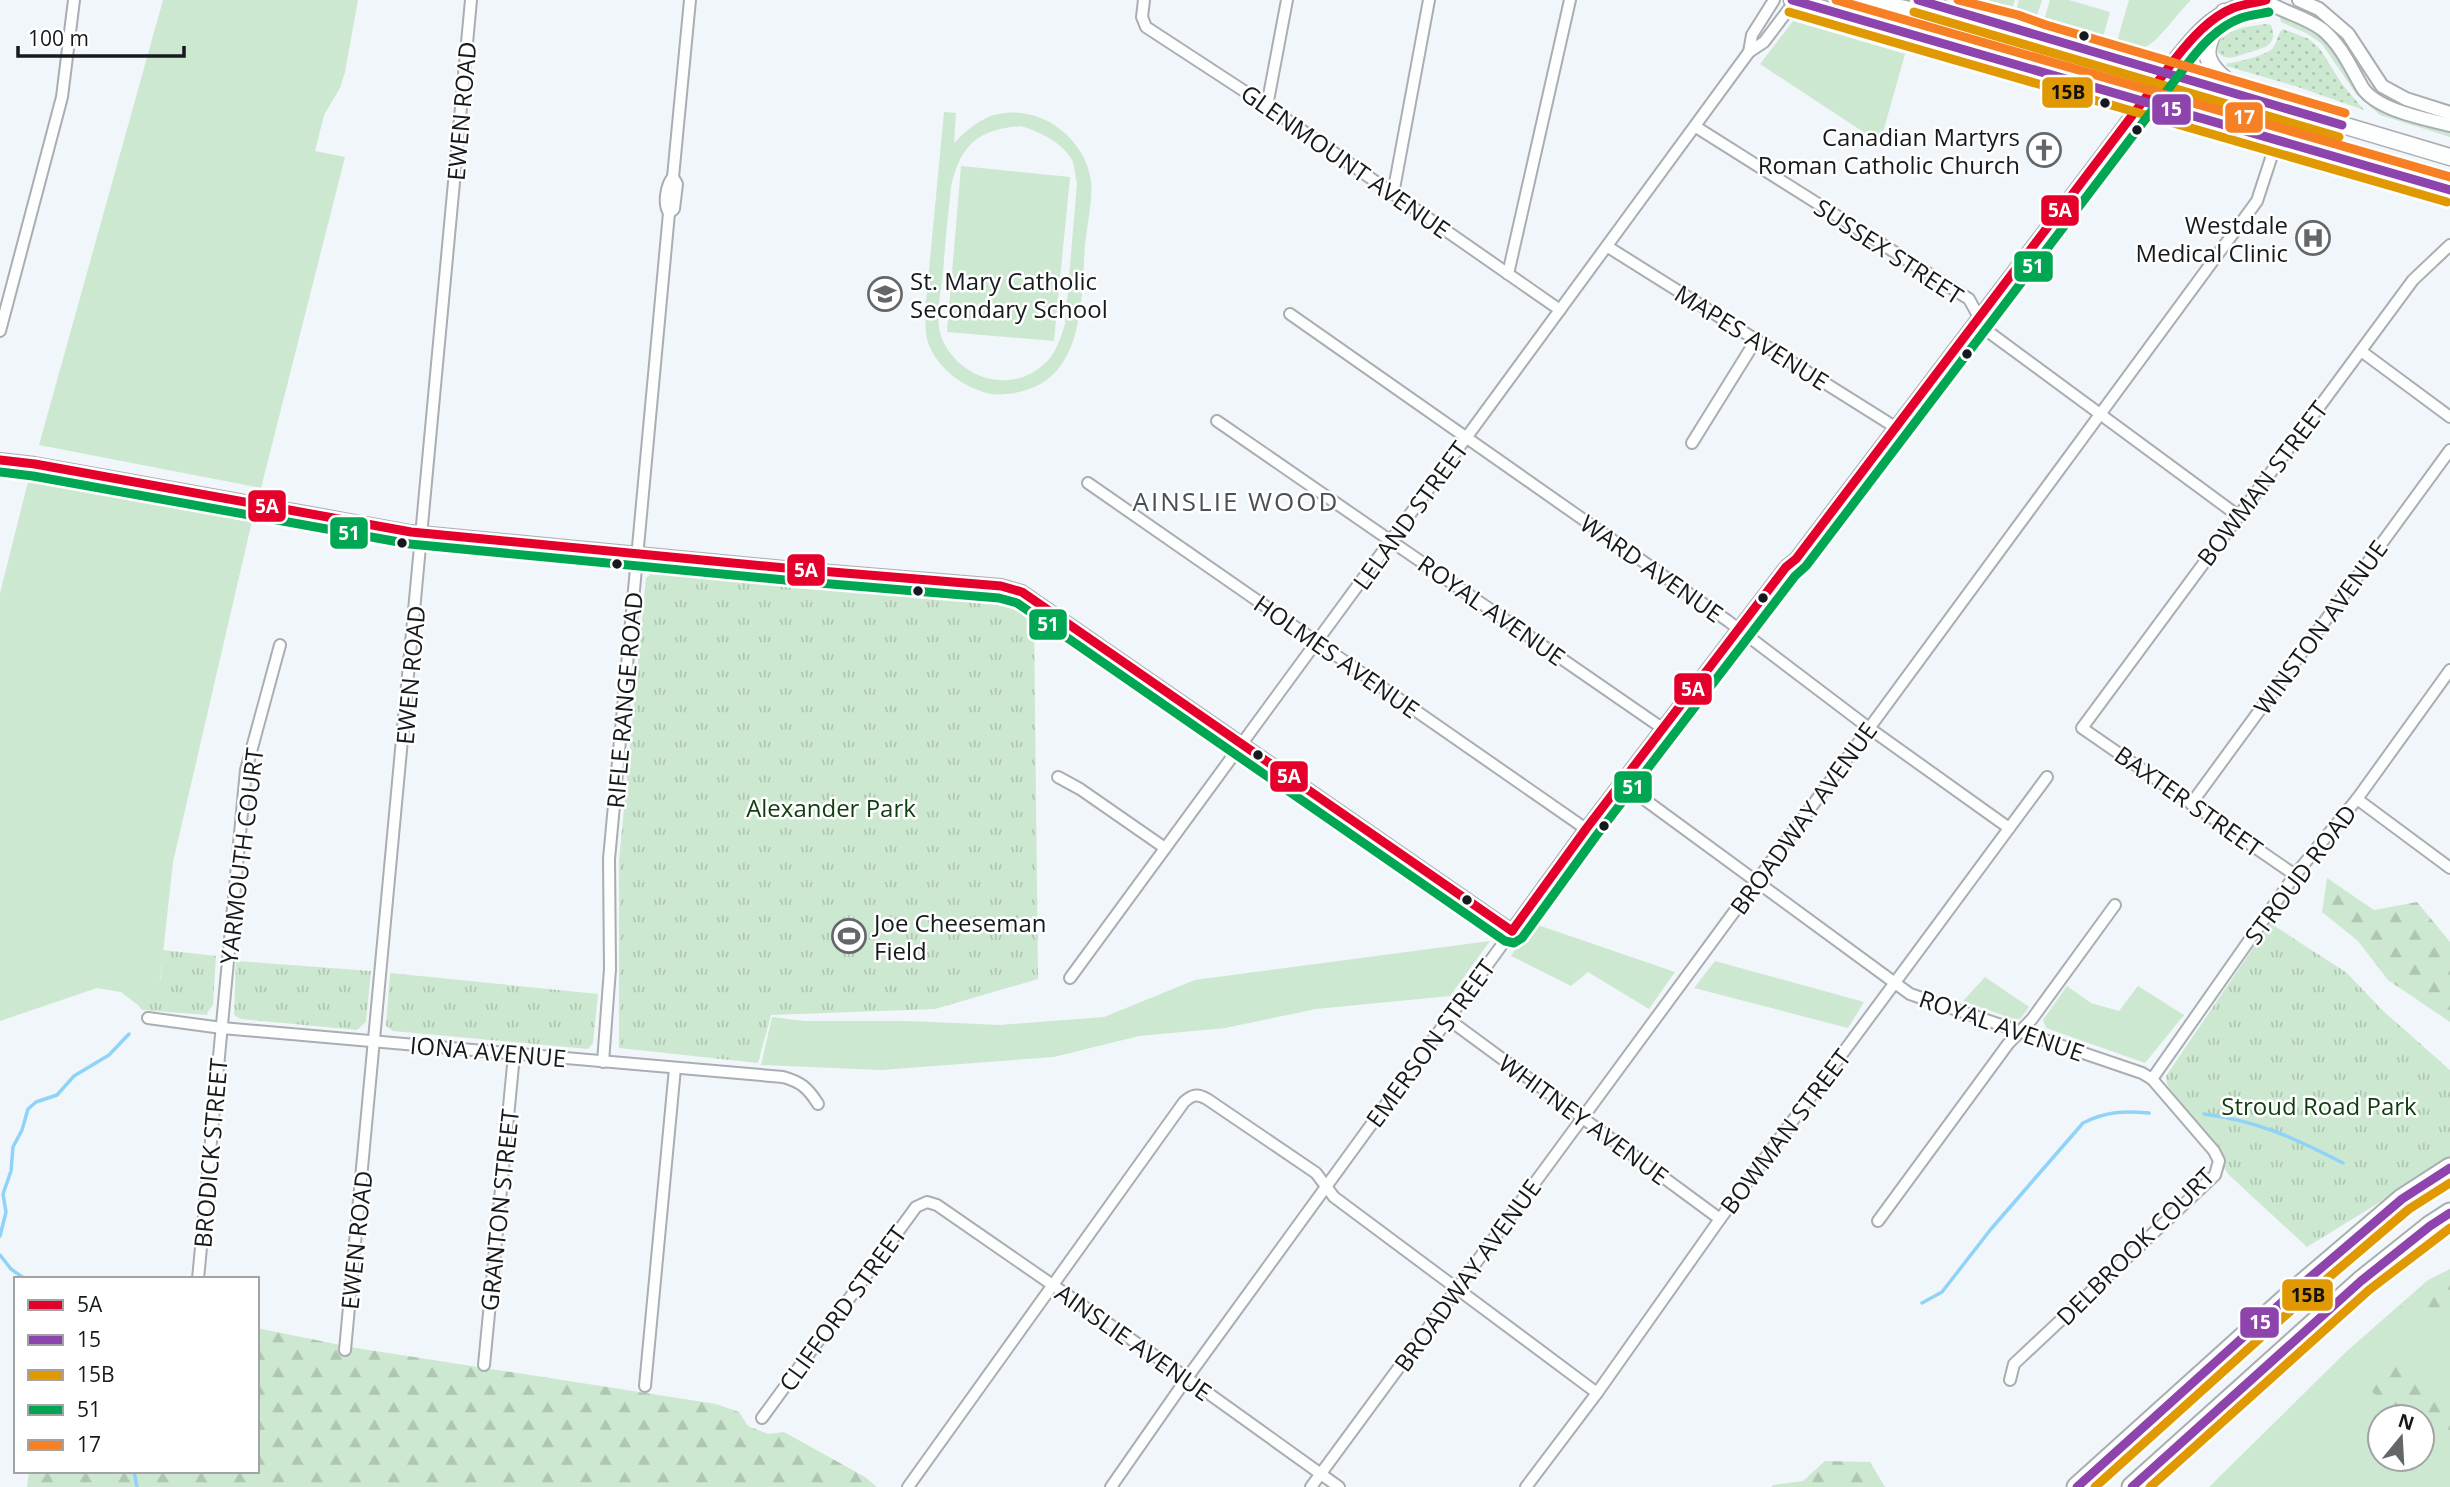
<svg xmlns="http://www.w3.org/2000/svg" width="2450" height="1487" font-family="'Open Sans',sans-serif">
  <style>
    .grass { fill: #cde8d0; fill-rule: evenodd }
    .forest { fill: url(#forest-firs) }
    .park { fill: url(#park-tufts) }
    .garden { fill: url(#garden-dots) }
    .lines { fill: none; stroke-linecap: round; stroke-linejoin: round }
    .stream { stroke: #90d3f9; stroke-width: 3.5 }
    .minor-casing { stroke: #aaadb1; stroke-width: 14 }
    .tertiary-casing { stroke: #aaadb1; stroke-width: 16 }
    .primary-casing { stroke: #aaadb1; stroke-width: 19 }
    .motorway-casing { stroke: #aaadb1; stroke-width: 23 }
    .minor { stroke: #fdfefe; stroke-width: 10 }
    .tertiary { stroke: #fdfefe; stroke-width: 12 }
    .primary { stroke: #fdfefe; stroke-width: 16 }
    .motorway { stroke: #fdfefe; stroke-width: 19 }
    .bus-1-casing { stroke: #fff; stroke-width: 14 }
    .bus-2-casing { stroke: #fff; stroke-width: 14 }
    .bus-3-casing { stroke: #fff; stroke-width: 14 }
    .bus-4-casing { stroke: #fff; stroke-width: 14 }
    .bus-5-casing { stroke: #fff; stroke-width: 14 }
    .bus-1 { stroke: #e4002b; stroke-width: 9 }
    .bus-2 { stroke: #8e44ad; stroke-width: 9 }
    .bus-3 { stroke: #e09803; stroke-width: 9 }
    .bus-4 { stroke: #00a651; stroke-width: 9 }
    .bus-5 { stroke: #f78025; stroke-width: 9 }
    .bus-dot { fill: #161a1c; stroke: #fff; stroke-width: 2.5 }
    .labels { text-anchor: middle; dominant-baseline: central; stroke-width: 5; stroke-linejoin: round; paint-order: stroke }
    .street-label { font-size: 24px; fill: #161a1c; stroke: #fff }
    .poi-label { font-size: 24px; fill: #161a1c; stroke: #fff; text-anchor: end }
    .park-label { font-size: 24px; fill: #103c0f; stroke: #fff }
    .neighbourhood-label { font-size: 26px; letter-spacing: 2px; fill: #495158; stroke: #fff }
    .line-badge { stroke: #fff; stroke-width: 2.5 }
    .badge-label { font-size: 19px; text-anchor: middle; font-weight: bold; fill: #fff }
    .pale-badge-label { font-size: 19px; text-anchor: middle; font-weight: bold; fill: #111 }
  </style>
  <defs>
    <pattern id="forest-firs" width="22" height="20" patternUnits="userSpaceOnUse" patternTransform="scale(1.75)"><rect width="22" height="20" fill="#cde8d0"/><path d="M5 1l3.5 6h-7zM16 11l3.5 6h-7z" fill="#afc6b2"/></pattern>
    <pattern id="park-tufts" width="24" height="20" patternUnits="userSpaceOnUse" patternTransform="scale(1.75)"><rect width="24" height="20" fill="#cde8d0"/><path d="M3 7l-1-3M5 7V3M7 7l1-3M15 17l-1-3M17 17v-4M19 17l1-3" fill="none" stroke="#afc6b2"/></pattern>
    <pattern id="garden-dots" width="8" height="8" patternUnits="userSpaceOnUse" patternTransform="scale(1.75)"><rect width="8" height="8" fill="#cde8d0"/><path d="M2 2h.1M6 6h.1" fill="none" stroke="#afc6b2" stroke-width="1.8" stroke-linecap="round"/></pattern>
  </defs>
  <rect width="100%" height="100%" fill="#f1f6fa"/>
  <!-- grass -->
  <g class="grass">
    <path d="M163 0H358L345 72 340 88 324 115 315 151 345 157 261 488 39 445Z"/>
    <path d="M1955 0H2015L2011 12Z"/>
    <path d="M2019 0H2042L2036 19 2015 14Z"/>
    <path d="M2050 0H2069L2110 12 2103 37 2044 20Z"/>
    <path d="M2129 0H2191C2180 10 2155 46 2144 47 2135 48 2125 43 2117 41Z"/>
    <path d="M2280 17 2309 28 2323 39 2360 90 2450 128V137L2380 115 2356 94 2322 44 2308 34 2281 22Z"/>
    <path d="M1793 21 1905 54 1880 143 1760 64Z"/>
    <path d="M944 112 956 113 954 143C967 130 980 118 998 114 1040 105 1085 137 1091 181 1093 197 1087 227 1085 245 1081 297 1086 378 1019 392 1006 395 991 396 978 390 956 382 933 362 927 339 925 331 926 320 925 312ZM1021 126C1040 132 1062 142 1072 160 1075 167 1075 176 1077 183L1065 324C1060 340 1055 356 1042 366 1008 395 956 377 941 336 935 317 941 292 943 273 945 244 948 216 951 187 960 145 978 129 1021 126Z"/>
    <path d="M961 166 1070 177 1054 341 947 332Z"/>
    <path d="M29 478 252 521 173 862 159 989 154 996 138 1005 121 992 97 988 0 1021V593Z"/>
    <path d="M1532 923 1675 972 1649 1009 1588 972 1571 986 1511 956Z"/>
    <path d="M1490 941 1450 996 1316 1009 1225 1028 1139 1036 1054 1057 881 1070 761 1065 772 1017 805 1021H910L1000 1025 1104 1017 1195 980Z"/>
    <path d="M1715 961 1864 1002 1848 1028 1694 988Z"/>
    <path d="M1985 977 2029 1007 2021 1018 2016 1020 1963 1001Z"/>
    <path d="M2067 986 2091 1003 2119 1011 2138 986 2184 1015 2145 1063 2046 1028 2043 1020Z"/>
    <path d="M2450 1269V1487H2209L2347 1351 2428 1280ZM2380 1417H2422V1459H2380Z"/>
  </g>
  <!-- forest -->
  <g class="forest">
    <path d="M2327 878 2374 910 2417 902 2450 942V1022L2388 980 2358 941 2322 912Z"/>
    <path d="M2450 1271V1316L2402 1313 2399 1308 2430 1281Z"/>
    <path d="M257 1328 350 1347 716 1404 739 1412 748 1426 768 1434 784 1432 865 1477 877 1487H27L29 1471H257Z"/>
    <path d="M2390 1359C2406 1379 2431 1395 2450 1413V1449L2422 1428V1417H2407L2372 1392 2378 1364Z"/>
    <path d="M1825 1461 1870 1462 1885 1487H1771L1773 1485 1803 1481Z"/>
  </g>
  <!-- park -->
  <g class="park">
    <path d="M655 570 1004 602 1018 604 1034 616 1038 979 935 1009 771 1015 758 1063 619 1048V861L646 578Z"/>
    <path d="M2270 923 2347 973 2382 1010 2450 1070V1164L2406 1186 2307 1247 2229 1175 2167 1084 2166 1076Z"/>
    <path d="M163 950 216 956 213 1005 207 1013 208 1015 142 1010 138 1005C165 989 160 980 163 950Z"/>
    <path d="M236 961 371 971 366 1022 357 1030 241 1019 234 1015Z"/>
    <path d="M390 973 598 994 593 1043 588 1049 393 1031 386 1026Z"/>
  </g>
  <!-- garden -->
  <g class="garden">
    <path d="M2266 24 2271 25C2279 47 2262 48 2247 53 2234 57 2227 62 2216 51 2221 28 2246 27 2266 24Z"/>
    <path d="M2283 29 2309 39 2320 49 2342 84 2364 110 2298 87 2226 66 2227 63C2236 63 2266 55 2272 49 2278 42 2277 34 2283 29Z"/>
  </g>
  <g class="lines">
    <!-- stream -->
    <g class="stream">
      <path d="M2204 1114C2258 1121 2295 1138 2343 1163"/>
      <path d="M0 1236 6 1212 3 1194 11 1171 13 1147 22 1130 28 1109 36 1102 57 1095 74 1076 109 1055 129 1034"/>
      <path d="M0 1255 11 1269 25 1279"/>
      <path d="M1922 1303 1942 1292 1991 1229 2083 1123C2107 1111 2123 1111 2149 1113"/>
      <path d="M134 1471 137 1487"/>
    </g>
    <!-- minor casing -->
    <g class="minor-casing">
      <g id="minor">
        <path d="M1144 0 1142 17 1146 27 1267 106 1560 310"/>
        <path d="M1749 52 1752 35 1774 0"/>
        <path d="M1267 106 1287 0"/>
        <path d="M1696 127 1969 299 1986 330 2237 515"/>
        <path d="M1393 194 1429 0"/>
        <path d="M669 213 674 209 677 184 673 177 690 0"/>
        <path d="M1608 247 1895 427"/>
        <path d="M1508 274 1570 0"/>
        <path d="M1290 314 1728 621 1869 728 2009 828"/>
        <path d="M0 331 62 97 74 0"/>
        <path d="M2361 351 2450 417"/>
        <path d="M1217 421 1662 728"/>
        <path d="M1692 443 1756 340"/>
        <path d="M1088 483 1586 829"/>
        <path d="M1058 777 1080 789 1165 848"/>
        <path d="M1622 783 1910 994 2142 1073 2152 1079 2214 1151 2219 1161 2215 1175 2014 1364 2010 1380"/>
        <path d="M2357 799 2450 868"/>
        <path d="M2191 804 2450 450"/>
        <path d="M2295 875 2082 728 2413 280 2450 245"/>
        <path d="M1070 978 1749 52 1764 42 1795 1"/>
        <path d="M148 1018 222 1028 783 1077C801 1082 808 1088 818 1104"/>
        <path d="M1448 1019 1720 1219"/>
        <path d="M603 1062 610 969 609 859 669 213C663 204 666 185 673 177"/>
        <path d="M2152 1079 2295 875 2357 799 2450 670"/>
        <path d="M1878 1221 2008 1044 2032 1019 2115 905"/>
        <path d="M198 1279 246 770 280 645"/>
        <path d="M345 1350 471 0"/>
        <path d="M484 1365 514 1055"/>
        <path d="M645 1386 675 1068"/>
        <path d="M762 1418 916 1207 927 1202 937 1205 1187 1378 1339 1487"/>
        <path d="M908 1487 1184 1102C1192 1095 1197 1093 1207 1099L1316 1173 1334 1197 1597 1393"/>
        <path d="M1111 1487 1187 1378 1512 931"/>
        <path d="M1311 1487 2257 201 2277 140"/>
        <path d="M1526 1487 1597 1393 1720 1219 2047 777"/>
      </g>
    </g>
    <!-- tertiary casing -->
    <g class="tertiary-casing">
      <g id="tertiary">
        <path d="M2299 0 2319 9 2348 34 2382 86 2406 99 2450 113"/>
        <path d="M2266 1C2284 13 2305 16 2323 30 2341 45 2351 68 2362 87 2376 110 2426 119 2450 125"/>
        <path d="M0 460 35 464 411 532 796 569 1001 586 1022 592 1512 931 1586 829 1786 567 1796 559 2175 59C2192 38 2208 17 2235 7 2246 3 2257 3 2268 0"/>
      </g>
    </g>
    <!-- primary casing -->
    <g class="primary-casing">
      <g id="primary">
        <path d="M1792 0 2450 190"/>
        <path d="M1861 0 2061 41 2450 157"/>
        <path d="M1918 0 1942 9"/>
        <path d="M2224 12C2203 51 2197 59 2236 88"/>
      </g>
    </g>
    <!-- motorway casing -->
    <g class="motorway-casing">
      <g id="motorway">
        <path d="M2077 1487 2300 1286 2402 1199 2450 1168"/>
        <path d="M2132 1487 2361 1281 2430 1226 2450 1213"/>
      </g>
    </g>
    <!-- minor -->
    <use href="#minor" class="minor"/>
    <!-- tertiary -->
    <use href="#tertiary" class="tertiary"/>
    <!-- primary -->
    <use href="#primary" class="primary"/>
    <!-- motorway -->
    <use href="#motorway" class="motorway"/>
    <!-- bus-1 casing -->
    <g class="bus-1-casing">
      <g id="bus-1">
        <path d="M0 460 35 464 411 532 796 569 1001 586 1022 592 1512 931"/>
        <path d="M1512 931 1586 829 1786 567 1796 559 2175 59C2191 39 2209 18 2233 8 2244 4 2255 3 2266 0"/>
      </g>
    </g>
    <!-- bus-2 casing -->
    <g class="bus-2-casing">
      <g id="bus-2">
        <path d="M1792 0 2450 190"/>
        <path d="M1918 0 2342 125"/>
        <path d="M2077 1487 2300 1286 2402 1199 2450 1168"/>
        <path d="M2132 1487 2361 1281 2430 1226 2450 1213"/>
      </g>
    </g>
    <!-- bus-3 casing -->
    <g class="bus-3-casing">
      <g id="bus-3">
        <path d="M1789 12 2447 202"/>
        <path d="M1914 12 2339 137"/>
        <path d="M2095 1487 2308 1295 2409 1209 2450 1183"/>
        <path d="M2150 1487 2369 1290 2450 1228"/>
      </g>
    </g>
    <!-- bus-4 casing -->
    <g class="bus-4-casing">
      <path id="bus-4" d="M0 472 33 476 410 544 795 581 999 598 1017 603 1505 941 1514 943 1522 938 1596 836 1795 576 1806 566 2185 67C2200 47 2217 27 2241 18 2250 15 2260 14 2269 12"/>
    </g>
    <!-- bus-5 casing -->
    <g class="bus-5-casing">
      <g id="bus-5">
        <path d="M1836 0 2450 177"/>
        <path d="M1958 0 2018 15 2046 25 2345 113"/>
      </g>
    </g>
    <!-- bus-1 -->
    <use href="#bus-1" class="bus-1"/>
    <!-- bus-2 -->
    <use href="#bus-2" class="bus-2"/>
    <!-- bus-3 -->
    <use href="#bus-3" class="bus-3"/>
    <!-- bus-4 -->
    <use href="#bus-4" class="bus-4"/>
    <!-- bus-5 -->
    <use href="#bus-5" class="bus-5"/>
  </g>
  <!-- icons -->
  <defs>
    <g id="church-ring" transform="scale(1.75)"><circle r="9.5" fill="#fff" stroke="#63676a" stroke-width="1.5"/><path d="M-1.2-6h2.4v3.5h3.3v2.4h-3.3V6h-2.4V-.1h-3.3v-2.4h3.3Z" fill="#63676a"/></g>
    <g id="hospital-ring" transform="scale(1.75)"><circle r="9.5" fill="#fff" stroke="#63676a" stroke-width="1.5"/><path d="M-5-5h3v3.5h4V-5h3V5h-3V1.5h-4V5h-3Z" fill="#63676a"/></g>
    <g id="school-ring" transform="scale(1.75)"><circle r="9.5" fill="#fff" stroke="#63676a" stroke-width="1.5"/><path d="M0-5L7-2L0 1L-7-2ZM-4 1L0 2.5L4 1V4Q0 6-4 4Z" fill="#63676a"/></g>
    <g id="stadium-ring" transform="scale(1.75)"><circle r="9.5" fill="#fff" stroke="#63676a" stroke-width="1.5"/><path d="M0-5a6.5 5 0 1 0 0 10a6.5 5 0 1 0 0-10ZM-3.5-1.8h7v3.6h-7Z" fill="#63676a"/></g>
  </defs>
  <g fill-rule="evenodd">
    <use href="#church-ring" x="2044" y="150"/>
    <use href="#hospital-ring" x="2313" y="238"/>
    <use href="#school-ring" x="885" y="294"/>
    <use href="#stadium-ring" x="849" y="936"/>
  </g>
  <!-- markers -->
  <g class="bus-dot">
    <circle cx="2084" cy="36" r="6"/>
    <circle cx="2105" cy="103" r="6"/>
    <circle cx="2137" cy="130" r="6"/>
    <circle cx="1967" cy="354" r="6"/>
    <circle cx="402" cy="543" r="6"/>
    <circle cx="617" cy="564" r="6"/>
    <circle cx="918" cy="591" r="6"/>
    <circle cx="1763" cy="598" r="6"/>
    <circle cx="1258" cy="755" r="6"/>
    <circle cx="1604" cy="826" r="6"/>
    <circle cx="1467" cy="900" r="6"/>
  </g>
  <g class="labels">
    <!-- street labels -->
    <g class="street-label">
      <text transform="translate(461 111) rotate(-85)">EWEN ROAD</text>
      <text transform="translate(1346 161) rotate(35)">GLENMOUNT AVENUE</text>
      <text transform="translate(1889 251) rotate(33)">SUSSEX STREET</text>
      <text transform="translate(1752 337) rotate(32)">MAPES AVENUE</text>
      <text transform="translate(2262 483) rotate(-53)">BOWMAN STREET</text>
      <text transform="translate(1410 515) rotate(-54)">LELAND STREET</text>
      <text transform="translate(1652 568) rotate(35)">WARD AVENUE</text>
      <text transform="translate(1492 610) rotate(35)">ROYAL AVENUE</text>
      <text transform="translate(2320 627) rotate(-54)">WINSTON AVENUE</text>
      <text transform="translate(1337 656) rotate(35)">HOLMES AVENUE</text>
      <text transform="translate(410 675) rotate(-85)">EWEN ROAD</text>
      <text transform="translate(624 700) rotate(-85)">RIFLE RANGE ROAD</text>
      <text transform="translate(2189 801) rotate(35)">BAXTER STREET</text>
      <text transform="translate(1803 818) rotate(-54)">BROADWAY AVENUE</text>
      <text transform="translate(241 856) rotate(-83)">YARMOUTH COURT</text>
      <text transform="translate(2300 874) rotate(-53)">STROUD ROAD</text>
      <text transform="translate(2002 1025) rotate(19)">ROYAL AVENUE</text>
      <text transform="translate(1430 1043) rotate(-54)">EMERSON STREET</text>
      <text transform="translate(488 1051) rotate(5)">IONA AVENUE</text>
      <text transform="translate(1584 1119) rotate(36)">WHITNEY AVENUE</text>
      <text transform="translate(1785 1131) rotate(-53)">BOWMAN STREET</text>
      <text transform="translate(210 1153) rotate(-85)">BRODICK STREET</text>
      <text transform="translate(499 1210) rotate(-84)">GRANTON STREET</text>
      <text transform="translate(356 1240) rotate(-84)">EWEN ROAD</text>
      <text transform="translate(2135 1246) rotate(-45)">DELBROOK COURT</text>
      <text transform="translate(1467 1275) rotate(-54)">BROADWAY AVENUE</text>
      <text transform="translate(842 1308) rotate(-54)">CLIFFORD STREET</text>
      <text transform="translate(1134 1342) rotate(35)">AINSLIE AVENUE</text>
    </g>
    <!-- poi labels -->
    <g class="poi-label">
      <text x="2020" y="136">Canadian Martyrs<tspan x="2020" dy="28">Roman Catholic Church</tspan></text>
      <text x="2288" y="224">Westdale<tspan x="2288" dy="28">Medical Clinic</tspan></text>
      <text x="910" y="280" text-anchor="start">St. Mary Catholic<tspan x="910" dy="28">Secondary School</tspan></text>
      <text x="874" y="922" text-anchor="start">Joe Cheeseman<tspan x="874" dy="28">Field</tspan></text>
    </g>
    <!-- park labels -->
    <g class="park-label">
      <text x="831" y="807">Alexander Park</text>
      <text x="2319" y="1105">Stroud Road Park</text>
    </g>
    <!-- neighbourhood labels -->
    <g class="neighbourhood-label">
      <text x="1236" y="501">AINSLIE WOOD</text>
    </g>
  </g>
  <g class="line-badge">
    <rect x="2041" y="76" width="53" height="33" rx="7" fill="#e09803"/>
    <rect x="2151" y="93" width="41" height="33" rx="7" fill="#8e44ad"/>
    <rect x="2224" y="101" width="40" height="33" rx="7" fill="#f78025"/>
    <rect x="2040" y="194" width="40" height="33" rx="7" fill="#e4002b"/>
    <rect x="2013" y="250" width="41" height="33" rx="7" fill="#00a651"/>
    <rect x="247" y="489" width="40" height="34" rx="7" fill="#e4002b"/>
    <rect x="329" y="516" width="40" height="34" rx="7" fill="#00a651"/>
    <rect x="786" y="553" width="40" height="34" rx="7" fill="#e4002b"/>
    <rect x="1028" y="608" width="40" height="33" rx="7" fill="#00a651"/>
    <rect x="1673" y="672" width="40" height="34" rx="7" fill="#e4002b"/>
    <rect x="1269" y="760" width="40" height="33" rx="7" fill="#e4002b"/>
    <rect x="1613" y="770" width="40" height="34" rx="7" fill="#00a651"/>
    <rect x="2281" y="1278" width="53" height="34" rx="7" fill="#e09803"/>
    <rect x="2239" y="1306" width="41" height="33" rx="7" fill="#8e44ad"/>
  </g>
  <g class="badge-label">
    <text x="2171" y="116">15</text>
    <text x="2244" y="124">17</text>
    <text x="2060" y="217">5A</text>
    <text x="2033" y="273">51</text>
    <text x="267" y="513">5A</text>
    <text x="349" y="540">51</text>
    <text x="806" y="577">5A</text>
    <text x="1048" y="631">51</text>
    <text x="1693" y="696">5A</text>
    <text x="1289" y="783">5A</text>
    <text x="1633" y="794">51</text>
    <text x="2260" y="1329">15</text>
  </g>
  <g class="pale-badge-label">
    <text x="2068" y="99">15B</text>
    <text x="2308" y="1302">15B</text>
  </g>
  <!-- legend -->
  <rect x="14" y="1277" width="245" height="196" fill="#ffffff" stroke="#a2a3a4" stroke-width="2"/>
  <rect x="28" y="1300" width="35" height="10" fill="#e4002b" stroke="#a2a3a4" stroke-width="2"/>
  <text x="77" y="1312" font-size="21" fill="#161a1c">5A</text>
  <rect x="28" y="1335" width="35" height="10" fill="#8e44ad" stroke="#a2a3a4" stroke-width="2"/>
  <text x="77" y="1347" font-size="21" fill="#161a1c">15</text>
  <rect x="28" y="1370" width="35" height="10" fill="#e09803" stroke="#a2a3a4" stroke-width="2"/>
  <text x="77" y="1382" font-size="21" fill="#161a1c">15B</text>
  <rect x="28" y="1405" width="35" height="10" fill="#00a651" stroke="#a2a3a4" stroke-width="2"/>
  <text x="77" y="1417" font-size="21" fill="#161a1c">51</text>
  <rect x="28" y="1440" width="35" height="10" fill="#f78025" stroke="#a2a3a4" stroke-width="2"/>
  <text x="77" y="1452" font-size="21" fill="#161a1c">17</text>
  <!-- north arrow -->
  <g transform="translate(2401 1438) rotate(18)"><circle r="33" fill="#ffffff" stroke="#a2a3a4" stroke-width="2"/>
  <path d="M0-5L12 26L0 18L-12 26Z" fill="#63676a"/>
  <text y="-10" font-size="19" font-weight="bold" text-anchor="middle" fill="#161a1c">N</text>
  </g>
  <!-- scale -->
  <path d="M18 46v10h166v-10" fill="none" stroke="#161a1c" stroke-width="3.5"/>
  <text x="28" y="46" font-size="21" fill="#161a1c" stroke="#ffffff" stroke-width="5" paint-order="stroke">100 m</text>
</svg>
